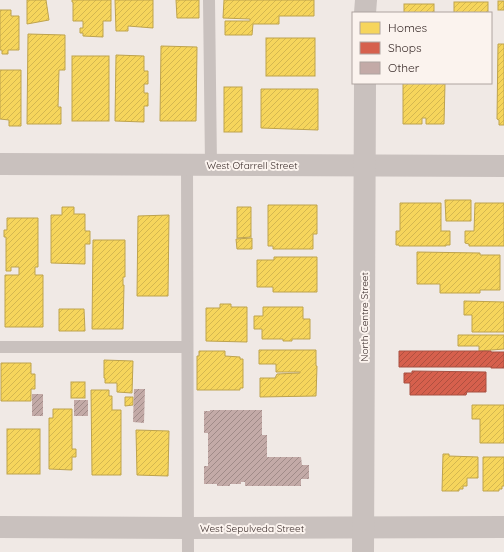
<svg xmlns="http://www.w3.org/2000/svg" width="504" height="552" font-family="Quicksand,sans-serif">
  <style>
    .homes { fill: url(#homes-hatch); stroke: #bea34d }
    .shops { fill: url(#shops-hatch); stroke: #a85143 }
    .building { fill: url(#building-hatch) }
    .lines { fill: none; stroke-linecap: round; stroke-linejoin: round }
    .lane { stroke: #c9c1be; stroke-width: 12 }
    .street { stroke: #c9c1be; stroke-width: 22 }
    .labels { text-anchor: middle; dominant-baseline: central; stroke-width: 4; stroke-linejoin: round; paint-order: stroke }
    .street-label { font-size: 10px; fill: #3b2d2b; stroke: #fbf3ee }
  </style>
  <defs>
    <pattern id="homes-hatch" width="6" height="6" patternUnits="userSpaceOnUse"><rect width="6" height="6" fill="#f6d55c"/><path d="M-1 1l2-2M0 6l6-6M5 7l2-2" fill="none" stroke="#d4b750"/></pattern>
    <pattern id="shops-hatch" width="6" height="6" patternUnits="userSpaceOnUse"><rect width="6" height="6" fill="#d6604d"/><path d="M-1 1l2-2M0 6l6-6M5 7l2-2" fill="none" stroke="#af5040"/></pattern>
    <pattern id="building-hatch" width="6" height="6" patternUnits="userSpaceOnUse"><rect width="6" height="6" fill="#c3aaa7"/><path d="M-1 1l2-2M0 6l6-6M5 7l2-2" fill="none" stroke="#a08b88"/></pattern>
  </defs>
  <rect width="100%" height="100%" fill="#f0e9e5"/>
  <!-- homes -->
  <g class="homes">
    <path d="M27 0H46L49 20 27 24Z"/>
    <path d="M72 0H111V21H103V37L83 36V33H80V28H83V21H73V2H72Z"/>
    <path d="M115 0H153V28L128 26V31H116Z"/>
    <path d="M176 0H199V18H177Z"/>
    <path d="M224 0H314V16H279V24H253L252 35H225V21H250V19L223 18Z"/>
    <rect x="498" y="1" width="6" height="9"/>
    <rect x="454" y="2" width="34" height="11"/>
    <rect x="404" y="4" width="30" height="9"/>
    <path d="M0 10H11V16H19V50H8V54H2V50H0Z"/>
    <path d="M28 34 65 35V70H59L58 107H61V124H27Z"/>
    <rect x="266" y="38" width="49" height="38"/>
    <path d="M498 44H504V125H499V120L497 119Z"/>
    <path d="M161 46 197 47 196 121H160Z"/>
    <path d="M116 55 144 56V71H148V84H144V93H148V106H144V122L115 121Z"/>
    <rect x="72" y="56" width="37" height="65"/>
    <path d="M0 70H21V126H9V120L0 119Z"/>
    <path d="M403 83H445L444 124H426V118H422V124H403Z"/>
    <rect x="224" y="87" width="18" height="45"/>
    <path d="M261 89H318V130L261 128Z"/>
    <path d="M445 200H471V221H446Z"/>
    <path d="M400 203H441V231H450V245H446V246H399V245H396V231H400Z"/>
    <path d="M475 203H504V246H469V244L465 243V231H474Z"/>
    <path d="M268 205H317V234H313V249H273V246H268Z"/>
    <path d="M62 207H74V214H85V231H90V244H85V264L51 263V215H62Z"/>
    <path d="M237 207H251V237L237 238Z"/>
    <path d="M169 215 168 296H137L138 216Z"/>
    <path d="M7 218H38V267H35V275H43V327H5V275H19V267H11V271H6V237H4V230H7Z"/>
    <path d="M252 238V249H237L236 239Z"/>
    <path d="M93 240H125V277H123V285H124L123 329H92Z"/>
    <path d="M417 252 480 253V255H500V290H480V293H440V284H417Z"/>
    <path d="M274 257H317V292H273V287H257V260H274Z"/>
    <path d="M464 301 504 302V332H472V315H464Z"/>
    <path d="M220 304H231V307H247V342L206 341V308H220Z"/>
    <path d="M263 307H303V319H310V339H292V341H283V339H262V329H254V316H263Z"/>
    <path d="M59 309H84L85 331H59Z"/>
    <path d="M458 335H504V349L479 351V346H458Z"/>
    <path d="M259 350H316V366H317L316 396 260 397V378H275L277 374 300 373V372H276V364H259Z"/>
    <path d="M199 351H225V356L240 357V359H243V388H240V390H197V356H199Z"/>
    <path d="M104 360 133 361 132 393 117 392V383H105V378H104Z"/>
    <path d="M1 363H31V374H35V389H31V401H1Z"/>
    <rect x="71" y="382" width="14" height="16"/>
    <path d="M91 390H109V396H112V410H121V475H92Z"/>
    <path d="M125 397H133V405L125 406Z"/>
    <path d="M472 405H504V443H480V419H472Z"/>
    <path d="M53 409H72V449H76V457H72V470L49 469V418H53Z"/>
    <rect x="7" y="429" width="33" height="45"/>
    <path d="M136 430 169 431 168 476 137 475Z"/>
    <path d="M443 454H449V456L478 457V478H467V486H463V489H459V491H442Z"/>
    <path d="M483 457H504V486H502V489H499V491H483Z"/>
  </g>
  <!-- shops -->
  <g class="shops">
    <path d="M399 351H491V352H504V368H491V367H399Z"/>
    <path d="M412 371 486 372V392H467L466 395H410V383H404V373H412Z"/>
  </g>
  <!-- building -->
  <g class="building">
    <path d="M134 389H145L144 423 133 422Z"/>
    <rect x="32" y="394" width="11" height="22"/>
    <rect x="74" y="400" width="14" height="16"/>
    <path d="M210 410H262V435H267V457H301L302 465H309V479H301V486H245V482H241V484H230V486H217V484H204V466H208V433H204V411H210Z"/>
  </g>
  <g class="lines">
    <!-- lane -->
    <g class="lane">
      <path d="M209 0 211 165"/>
      <path d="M187 165 188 552"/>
      <path d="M0 347H187"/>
    </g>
    <!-- street -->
    <g class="street">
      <path d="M365 13 366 0"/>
      <path d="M0 164 504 166"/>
      <path d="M0 527 188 528 504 527"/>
      <path d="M363 552 365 83"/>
    </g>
  </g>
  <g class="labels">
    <!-- street labels -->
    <g class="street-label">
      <text x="252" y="165">West Ofarrell Street</text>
      <text transform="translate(364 317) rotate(-90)">North Centre Street</text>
      <text x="252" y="528">West Sepulveda Street</text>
    </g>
  </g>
  <!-- legend -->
  <rect x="352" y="12" width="140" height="72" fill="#fbf3ee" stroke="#aea4a0"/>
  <rect x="360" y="22" width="20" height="12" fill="#f6d55c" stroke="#aea4a0"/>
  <text x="388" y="32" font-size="12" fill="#3b2d2b">Homes</text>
  <rect x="360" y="42" width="20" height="12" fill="#d6604d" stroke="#aea4a0"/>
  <text x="388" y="52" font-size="12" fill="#3b2d2b">Shops</text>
  <rect x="360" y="62" width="20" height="12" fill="#c3aaa7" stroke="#aea4a0"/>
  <text x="388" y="72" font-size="12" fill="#3b2d2b">Other</text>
</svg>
